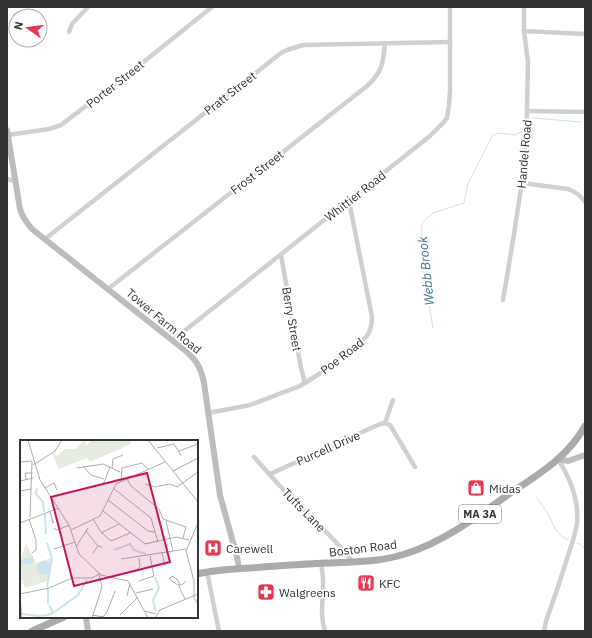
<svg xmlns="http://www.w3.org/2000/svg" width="592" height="638" font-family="'IBM Plex Sans',sans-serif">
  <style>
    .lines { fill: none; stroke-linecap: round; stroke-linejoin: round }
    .stream { stroke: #cce2ec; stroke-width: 1 }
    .street { stroke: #d0d0d0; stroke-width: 4.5 }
    .secondary { stroke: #bdbdbd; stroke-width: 6 }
    .primary { stroke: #ababab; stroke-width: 7 }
    .labels { text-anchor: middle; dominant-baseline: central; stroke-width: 4; stroke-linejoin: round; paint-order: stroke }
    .shield { fill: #fff; stroke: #707070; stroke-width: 1 }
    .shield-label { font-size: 11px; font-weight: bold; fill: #333 }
    .street-label { font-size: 12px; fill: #333; stroke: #fff }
    .poi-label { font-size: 12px; fill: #333; stroke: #fff; text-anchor: start }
    .water-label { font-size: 13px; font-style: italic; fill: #3f7a96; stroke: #fff }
    .inset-river { fill: none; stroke: #cce2ec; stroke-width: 2 }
    .inset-road { fill: none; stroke: #adadad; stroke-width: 1 }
    .view { fill: #c2185b; fill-opacity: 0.15; stroke: #c2185b; stroke-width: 2 }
    .inset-edge { fill: none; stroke: #333; stroke-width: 2 }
  </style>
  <rect width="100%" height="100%" fill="#fff"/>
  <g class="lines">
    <!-- stream -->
    <g class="stream">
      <path d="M533 118 581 122"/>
      <path d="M433 328 422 261V223L433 213 464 203 468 183 493 135 499 133 515 135 523 131"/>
      <path d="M537 498C540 503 545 509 548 514 554 525 556 535 568 540"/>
      <path d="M577 543 580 544 585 549"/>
    </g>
    <!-- street -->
    <g class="street">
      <path d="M524 31 585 34"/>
      <path d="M69 32 72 24 88 7"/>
      <path d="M527 111 585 112"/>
      <path d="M8 135 49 129 61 125 141 64 212 7"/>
      <path d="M7 179 15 181"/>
      <path d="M522 183 568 189C576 192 581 196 585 202"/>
      <path d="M45 239 281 53 287 50 303 45 450 42"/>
      <path d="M281 255 301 368 305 383"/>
      <path d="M108 289 367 86C383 71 383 63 385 43"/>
      <path d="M503 300 514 234 526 156 528 62 524 31V7"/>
      <path d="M173 340 430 136 443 123 447 118 449 105 450 90V7"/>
      <path d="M393 400 385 423 390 425 415 467"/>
      <path d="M208 413 250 405 300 386 319 374 366 337C371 331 372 325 372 317L349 201"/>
      <path d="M254 457 279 485 335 541 353 562"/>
      <path d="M270 474 380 424 385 423"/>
      <path d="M321 564C322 569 323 574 323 579 324 597 319 614 325 631"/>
      <path d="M207 572 219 631"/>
      <path d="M544 631 546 621C553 602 559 584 565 565 569 551 575 538 577 523 579 500 570 478 558 459"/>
    </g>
    <!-- secondary -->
    <g class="secondary">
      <path d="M7 130 20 209C22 217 27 223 32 229L187 352C198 362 201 369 204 383L220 495 237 557 239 568"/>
      <path d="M558 459 568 461 585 455"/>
      <path d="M86 617 88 631"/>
    </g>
    <!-- primary -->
    <g class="primary">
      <path d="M197 574C214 570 233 569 251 568 276 566 301 564 327 563 352 562 380 562 405 554 443 542 477 517 509 494 538 475 568 457 585 426"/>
      <path d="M32 631 64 617"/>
    </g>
  </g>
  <!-- icons -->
  <defs>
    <g id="shop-square" transform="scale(0.9)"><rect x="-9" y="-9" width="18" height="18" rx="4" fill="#e53950" stroke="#fff"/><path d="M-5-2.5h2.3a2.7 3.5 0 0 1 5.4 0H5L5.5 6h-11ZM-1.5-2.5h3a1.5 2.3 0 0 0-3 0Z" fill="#fff"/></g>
    <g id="hospital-square" transform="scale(0.9)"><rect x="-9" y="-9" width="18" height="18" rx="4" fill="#e53950" stroke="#fff"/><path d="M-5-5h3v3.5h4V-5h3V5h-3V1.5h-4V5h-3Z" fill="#fff"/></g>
    <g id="restaurant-square" transform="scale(0.9)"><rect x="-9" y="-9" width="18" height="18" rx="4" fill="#e53950" stroke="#fff"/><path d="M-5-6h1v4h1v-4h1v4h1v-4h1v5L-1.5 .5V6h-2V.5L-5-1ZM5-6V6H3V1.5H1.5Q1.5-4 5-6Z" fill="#fff"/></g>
    <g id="pharmacy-square" transform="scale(0.9)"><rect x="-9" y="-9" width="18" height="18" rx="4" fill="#e53950" stroke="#fff"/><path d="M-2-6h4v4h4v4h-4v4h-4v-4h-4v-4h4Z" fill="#fff"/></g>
  </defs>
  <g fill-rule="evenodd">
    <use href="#shop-square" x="476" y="488"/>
    <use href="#hospital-square" x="213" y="548"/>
    <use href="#restaurant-square" x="366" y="583"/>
    <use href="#pharmacy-square" x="266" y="592"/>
  </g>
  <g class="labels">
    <!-- shield labels -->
    <rect class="shield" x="459" y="505" width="42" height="18" rx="3"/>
    <g class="shield-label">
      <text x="480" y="514">MA 3A</text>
    </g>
    <!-- street labels -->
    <g class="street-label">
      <text transform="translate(115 84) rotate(-38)">Porter Street</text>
      <text transform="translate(230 93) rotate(-38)">Pratt Street</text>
      <text transform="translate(524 154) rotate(-85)">Handel Road</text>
      <text transform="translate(257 172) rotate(-38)">Frost Street</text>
      <text transform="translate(355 196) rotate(-38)">Whittier Road</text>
      <text transform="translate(292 319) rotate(80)">Berry Street</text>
      <text transform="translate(164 321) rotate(40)">Tower Farm Road</text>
      <text transform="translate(342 356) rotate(-38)">Poe Road</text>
      <text transform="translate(328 448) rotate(-24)">Purcell Drive</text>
      <text transform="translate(304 510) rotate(45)">Tufts Lane</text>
      <text transform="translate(363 548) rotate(-7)">Boston Road</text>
    </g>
    <!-- poi labels -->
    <g class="poi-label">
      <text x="489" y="488">Midas</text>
      <text x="226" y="548">Carewell</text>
      <text x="379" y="583">KFC</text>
      <text x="279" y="592">Walgreens</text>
    </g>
    <!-- water labels -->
    <g class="water-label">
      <text transform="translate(426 271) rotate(-96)">Webb Brook</text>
    </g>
  </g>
  <!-- overview -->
  <g transform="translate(20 440)">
    <rect width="178" height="178" fill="#fff"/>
    <path d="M72 0H110L111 4 70 22 67 18 39 29 32 14 34 12 37 16 45 9H55L63 1 67 5ZM6 103 16 123 31 118 30 140 5 148 4 144 0 145 3 141 0 139 2 133 0 125 10 124 12 117 0 121Z" fill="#e6ecdf"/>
    <path d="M13 117 14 121 10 124 0 125V121L5 118ZM17 128a7 7 0 1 1 14 0a7 7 0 1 1-14 0Z" fill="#cce2ec"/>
    <path class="inset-river" d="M17 48 16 54 23 62 24 72M25 74 26 94M27 103 32 118 27 147M94 110 110 104 114 110 126 114M135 137 139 148 133 160 136 172M28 164V149M33 173 58 155 67 140M2 174 18 176 28 175 33 173 29 165"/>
    <path class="inset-road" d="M8 0 20 40 49 85 59 114 81 135 108 141 128 178M128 0 178 62M137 8 154 4 161 15M159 11 178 4M0 22 12 21M13 25 35 11 42 0M63 26 71 35 84 39M57 28 83 24 100 32M92 28 93 19 103 15M153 31 178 18M6 39 5 33H12M107 39 111 46 139 69 143 79 166 87 163 98M0 41 13 38M101 42 102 28 122 23 129 30M125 44 135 47 150 44 157 47 178 32M83 45 90 27M25 48 34 43 37 50M93 48 131 78 138 102M0 51 12 49M88 60 128 91 135 92M30 71 33 83V81M83 71 125 104 156 97 169 100M10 77 12 22M9 79 16 100V110L12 113M73 79 81 92 91 101 110 93M146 81 153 111M0 83 39 68M178 83 166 111 174 141V158L178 164M36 90 34 88 36 90 40 89 49 85M51 90 80 76 96 44 145 22M66 91 78 106M81 93 99 84M56 107 68 88M34 109 55 102M73 113 78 106 82 107M142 113 145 126M101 119 166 109M115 132 120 126 119 118M119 141 134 136 130 116M116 153 133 149M0 154 29 148 52 138H72L79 134 82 147 72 178M107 156 110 143M0 158 2 178M165 159 160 149 159 145V142L157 139 152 136 149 139 158 145H159L163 144 166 141M124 171 136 174M72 175 84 177M100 175 118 157M82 178 87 172 95 151M135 178 140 170 178 154"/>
    <path class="view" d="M127 33 150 122 54 146 31 57Z"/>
    <rect width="178" height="178" class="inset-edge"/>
  </g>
  <!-- border -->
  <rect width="592" height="638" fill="none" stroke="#333333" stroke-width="16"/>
  <!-- north arrow -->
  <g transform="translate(28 28) rotate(284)"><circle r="19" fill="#ffffff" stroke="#adadad"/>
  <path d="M0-3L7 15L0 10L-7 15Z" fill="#e53950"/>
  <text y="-6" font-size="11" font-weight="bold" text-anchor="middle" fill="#333333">N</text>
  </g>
</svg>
